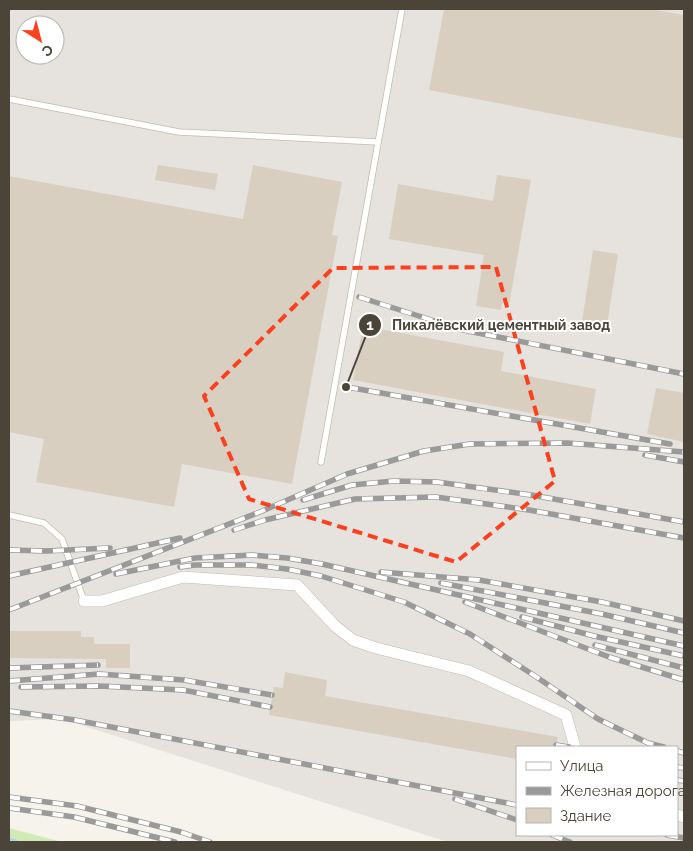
<svg xmlns="http://www.w3.org/2000/svg" width="693" height="851" font-family="Raleway,sans-serif">
  <style>
    .industrial { fill: #e6e2dd; fill-rule: evenodd }
    .green { fill: #d2eab5 }
    .lines { fill: none; stroke-linecap: round; stroke-linejoin: round }
    .stream { stroke: #a9d4f2; stroke-width: 4.5 }
    .building { fill: #d8cfc1 }
    .lane-casing { stroke: #c2bbae; stroke-width: 7 }
    .street-casing { stroke: #c2bbae; stroke-width: 12 }
    .lane { stroke: #fff; stroke-width: 5.5 }
    .street { stroke: #fff; stroke-width: 11 }
    .rail-casing { stroke: #9a9a9a; stroke-width: 5.5 }
    .rail { stroke: #fff; stroke-width: 4; stroke-dasharray: 11; stroke-linecap: butt }
    .marked { fill: none; stroke: #fc3f1d; stroke-width: 4; stroke-dasharray: 10 6; stroke-linejoin: round }
    .leader { fill: none; stroke: #4b4439; stroke-width: 2 }
    .callout-dot { fill: #4b4439; stroke: #fff; stroke-width: 2 }
    .mark-label { font-size: 15px; text-anchor: middle; font-weight: bold; fill: #fff }
    .callout-label { font-size: 14px; text-anchor: middle; font-weight: bold; fill: #4b4439; stroke: #fff; stroke-width: 4; stroke-linejoin: round; paint-order: stroke }
  </style>
  <rect width="100%" height="100%" fill="#f6f3ec"/>
  <!-- industrial -->
  <path class="industrial" d="M9 9H684V842H448L62 719 9 721ZM25 25H55V55H25ZM517 747H677V835H517Z"/>
  <!-- green -->
  <path class="green" d="M9 828 62 842H9Z"/>
  <g class="lines">
    <!-- stream -->
    <path class="stream" d="M9 840 16 842"/>
  </g>
  <!-- building -->
  <g class="building">
    <path d="M444 9H650L684 15V139L429 90Z"/>
    <path d="M158 165 218 174 215 190 155 180Z"/>
    <path d="M253 165 342 182 332 235 338 236 292 484 182 464 174 507 36 482 44 439 9 432V176L243 219Z"/>
    <path d="M497 175 531 180 509 305 502 303 501 310 476 306 484 255 389 239 398 184 493 201Z"/>
    <path d="M593 250 618 254 606 332 581 328Z"/>
    <path d="M363 326 504 352 501 371 596 389 590 424 353 380Z"/>
    <path d="M656 388 684 393V442L647 434Z"/>
    <path d="M9 631H81V637H94V644H130V668H106V659L9 658Z"/>
    <path d="M285 672 327 680 325 696 558 737 556 747H517V759L269 715 274 687 283 688Z"/>
  </g>
  <g class="lines">
    <!-- lane casing -->
    <g class="lane-casing">
      <g id="lane">
        <path d="M9 99 179 132 378 142"/>
        <path d="M321 462 402 9"/>
        <path d="M9 515 44 523 62 539 84 601"/>
      </g>
    </g>
    <!-- street casing -->
    <g class="street-casing">
      <g id="street">
        <path d="M84 601H102L183 577 297 585 335 626 353 640 376 648 469 671 566 715 575 747"/>
        <path d="M677 815 684 817"/>
      </g>
    </g>
    <!-- lane -->
    <use href="#lane" class="lane"/>
    <!-- street -->
    <use href="#street" class="street"/>
    <!-- rail casing -->
    <g class="rail-casing">
      <g id="rail">
        <path d="M359 297 463 330 684 374"/>
        <path d="M347 387 670 444"/>
        <path d="M645 455 684 462"/>
        <path d="M303 500 352 485 394 481 437 482 531 495 684 522"/>
        <path d="M234 530 265 520 355 499 436 497 529 510 684 538"/>
        <path d="M9 550 46 551 110 548"/>
        <path d="M180 567 195 565H252L287 569 321 576 404 602 470 634 538 678 598 719 648 743 664 747"/>
        <path d="M381 572 479 580 602 602 684 621"/>
        <path d="M116 574 195 558 252 555 287 558 322 564 684 646"/>
        <path d="M9 576 180 538"/>
        <path d="M441 583 602 614 684 633"/>
        <path d="M465 602 609 657 684 680"/>
        <path d="M9 610 260 512 347 474 424 451 470 444 567 443 684 452"/>
        <path d="M522 617 594 636 684 656"/>
        <path d="M595 645 684 668"/>
        <path d="M9 668 98 665"/>
        <path d="M9 681 99 674 184 680 272 695"/>
        <path d="M21 687 99 686 183 690 270 707"/>
        <path d="M9 711 75 720 517 805"/>
        <path d="M556 745 569 747"/>
        <path d="M677 751 684 753"/>
        <path d="M677 767 684 768"/>
        <path d="M677 780 684 781"/>
        <path d="M9 797 77 806 181 832 210 842"/>
        <path d="M455 799 517 820"/>
        <path d="M9 808 74 817 175 842"/>
        <path d="M552 835 570 842"/>
        <path d="M667 835 684 838"/>
      </g>
    </g>
    <!-- rail -->
    <use href="#rail" class="rail"/>
  </g>
  <!-- marked area -->
  <path class="marked" d="M496 267 555 481 456 562 249 499 204 396 333 268Z"/>
  <!-- callouts -->
  <path class="leader" d="M346 387L370 325"/>
  <g class="callout-dot">
    <circle cx="346" cy="387" r="5"/>
    <circle cx="370" cy="325" r="12"/>
  </g>
  <g class="mark-label">
    <text x="370" y="330">1</text>
  </g>
  <g class="callout-label">
    <text x="501" y="330">Пикалёвский цементный завод</text>
  </g>
  <!-- border -->
  <rect width="693" height="851" fill="none" stroke="#4b4439" stroke-width="20"/>
  <!-- legend -->
  <rect x="516" y="746" width="162" height="90" fill="#ffffff" stroke="#b7b4b0"/>
  <rect x="526" y="762" width="25" height="8" fill="#ffffff" stroke="#b7b4b0"/>
  <text x="560" y="771" font-size="15" fill="#4b4439">Улица</text>
  <rect x="526" y="787" width="25" height="8" fill="#9a9a9a" stroke="#b7b4b0"/>
  <text x="560" y="796" font-size="15" fill="#4b4439">Железная дорога</text>
  <rect x="526" y="808" width="25" height="15" fill="#d8cfc1" stroke="#b7b4b0"/>
  <text x="560" y="821" font-size="15" fill="#4b4439">Здание</text>
  <!-- north arrow -->
  <g transform="translate(40 40) rotate(144)"><circle r="24" fill="#ffffff" stroke="#b7b4b0"/>
  <path d="M0-4L9 19L0 12L-9 19Z" fill="#fc3f1d"/>
  <text y="-8" font-size="14" font-weight="bold" text-anchor="middle" fill="#4b4439">С</text>
  </g>
</svg>
